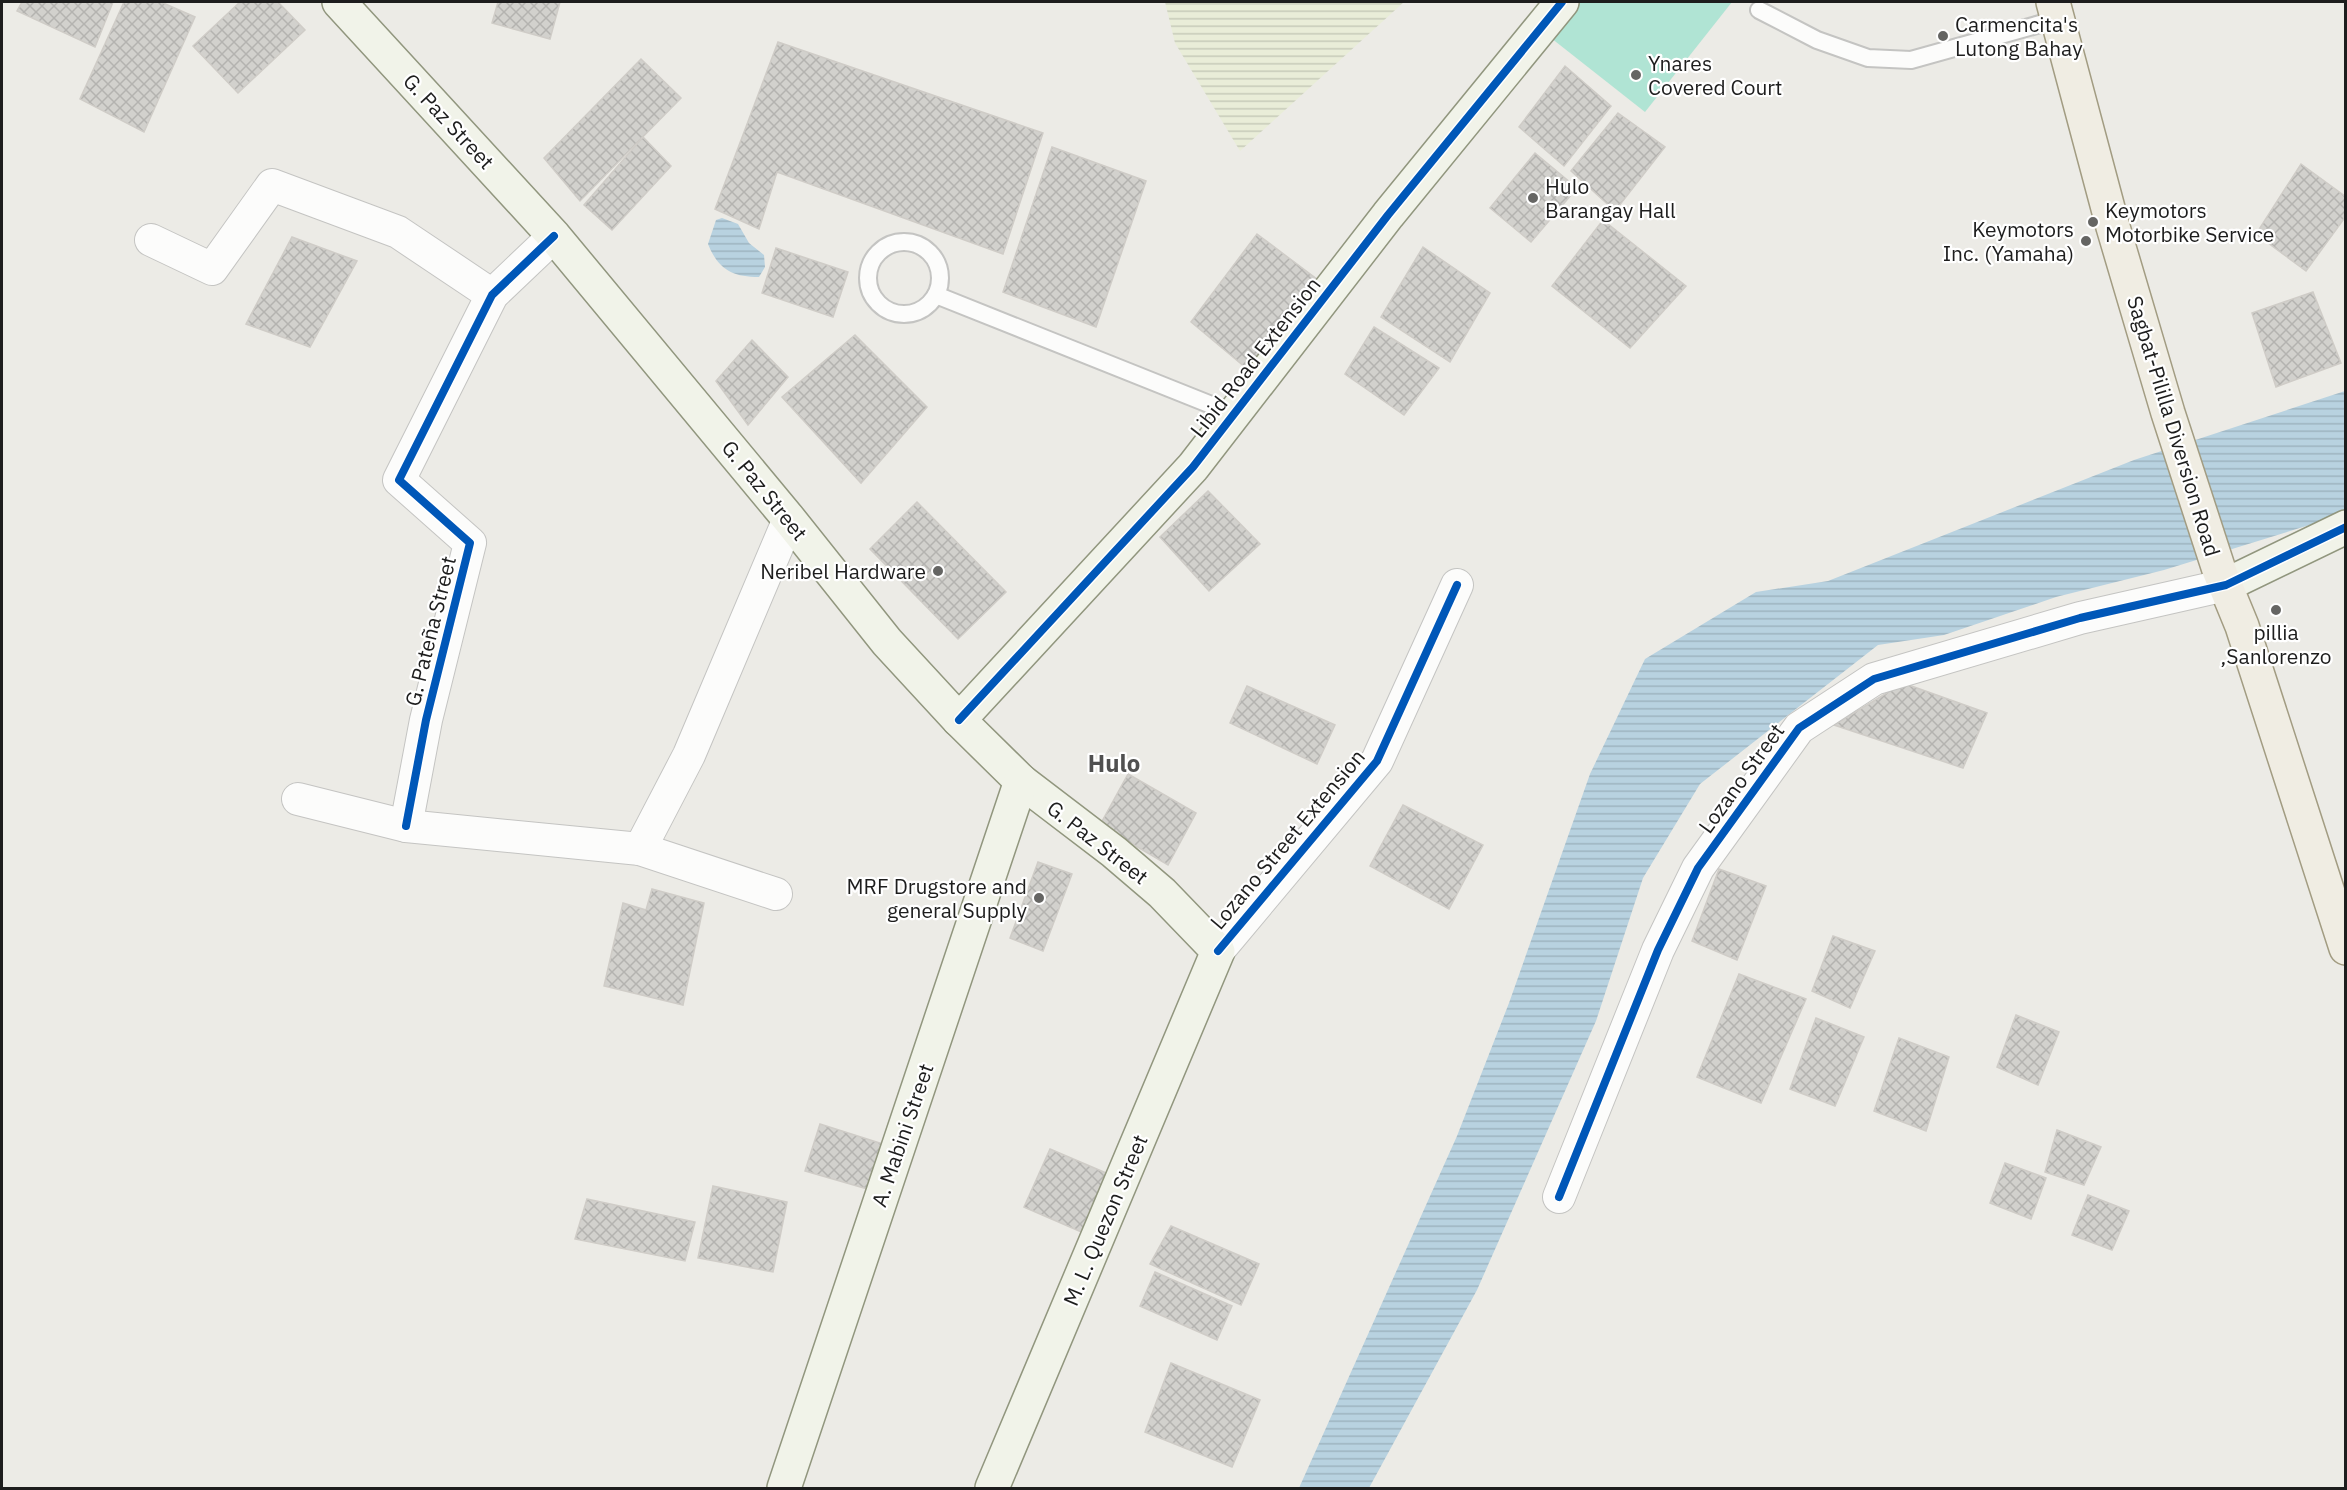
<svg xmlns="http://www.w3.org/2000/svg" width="2347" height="1490" font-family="'IBM Plex Sans',sans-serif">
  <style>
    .farmland { fill: url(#farmland-rules) }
    .pitch { fill: #b0e4d4 }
    .water { fill: url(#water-rules) }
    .building { fill: url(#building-cross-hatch); stroke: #cfccc7; stroke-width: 1.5 }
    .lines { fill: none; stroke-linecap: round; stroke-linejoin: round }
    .lane-casing { stroke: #c4c4c2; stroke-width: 20 }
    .street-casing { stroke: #c4c4c2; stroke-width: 34 }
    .secondary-casing { stroke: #91967e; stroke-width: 36 }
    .primary-casing { stroke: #a29c82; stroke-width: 36 }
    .lane { stroke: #fcfcfb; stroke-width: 16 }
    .street { stroke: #fcfcfb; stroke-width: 32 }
    .secondary { stroke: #f1f3e9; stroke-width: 33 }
    .primary { stroke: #f0ede3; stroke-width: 33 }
    .cycleway-casing { stroke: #fff; stroke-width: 11 }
    .cycleway { stroke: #0057b8; stroke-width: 8 }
    .poi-dot { fill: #656563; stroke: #fff; stroke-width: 2 }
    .labels { text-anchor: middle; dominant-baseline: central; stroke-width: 4.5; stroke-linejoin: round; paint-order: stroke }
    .poi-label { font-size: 21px; fill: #1d1d1d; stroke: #fff; text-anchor: start }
    .street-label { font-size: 21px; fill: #1d1d1d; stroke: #fff }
    .quarter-label { font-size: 24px; font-weight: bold; fill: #505050; stroke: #fff }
  </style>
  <defs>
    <pattern id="farmland-rules" width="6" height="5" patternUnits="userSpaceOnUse" patternTransform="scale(1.5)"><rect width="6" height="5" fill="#e9edd8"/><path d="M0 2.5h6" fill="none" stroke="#c7cbb9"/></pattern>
    <pattern id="water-rules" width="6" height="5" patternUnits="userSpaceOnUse" patternTransform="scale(1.5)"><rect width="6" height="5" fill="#b8d2e0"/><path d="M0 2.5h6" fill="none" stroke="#9eb4c0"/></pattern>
    <pattern id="building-cross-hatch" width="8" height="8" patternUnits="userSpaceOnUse" patternTransform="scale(1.5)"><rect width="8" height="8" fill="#d2d1cd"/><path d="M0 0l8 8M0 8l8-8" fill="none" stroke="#b4b3b0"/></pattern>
  </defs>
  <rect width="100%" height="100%" fill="#ecebe6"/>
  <!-- farmland -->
  <path class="farmland" d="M1165 2H1404L1240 151 1175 43Z"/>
  <!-- pitch -->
  <path class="pitch" d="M1580 2H1732L1645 112 1551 38Z"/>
  <!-- water -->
  <g class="water">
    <path d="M722 218 738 224 749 243 764 255 765 267 759 277C732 277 718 269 708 244L716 220Z"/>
    <path d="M2345 391V514L2164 570 2056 597 1944 635 1878 645 1700 784 1643 878 1596 1021 1477 1290 1369 1488H1299L1457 1136 1509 1003 1590 774 1645 659 1756 592 1828 581 2134 460Z"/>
  </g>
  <!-- building -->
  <g class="building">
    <path d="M22 2H113L95 47 17 11Z"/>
    <path d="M124 2H161L195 17 144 132 80 99Z"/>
    <path d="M240 2H278L305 30 238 93 193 46Z"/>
    <path d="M498 2H560L550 39 492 23Z"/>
    <path d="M778 42 1043 133 1003 254 777 172 759 229 715 209Z"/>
    <path d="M641 59 681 98 580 201 544 158Z"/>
    <path d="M1565 66 1611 106 1564 166 1519 127Z"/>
    <path d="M1618 113 1665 147 1615 211 1571 171Z"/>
    <path d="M643 137 671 166 612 230 584 205Z"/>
    <path d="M1052 147 1146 181 1096 327 1003 292Z"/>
    <path d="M1535 153 1577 188 1531 242 1490 208Z"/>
    <path d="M2301 164 2346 197V216L2306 271 2256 234Z"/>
    <path d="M1603 220 1686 286 1630 348 1552 286Z"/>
    <path d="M1257 234 1322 283 1252 373 1191 322Z"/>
    <path d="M292 237 357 261 310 347 246 324Z"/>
    <path d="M1423 247 1490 293 1450 362 1381 317Z"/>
    <path d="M776 248 848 272 833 317 762 293Z"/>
    <path d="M2313 292 2341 363 2276 387 2252 313Z"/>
    <path d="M1374 327 1439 368 1404 415 1345 374Z"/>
    <path d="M855 335 927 407 861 483 782 397Z"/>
    <path d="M752 340 788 377 748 425 716 381Z"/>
    <path d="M1208 491 1260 544 1209 591 1160 537Z"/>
    <path d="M917 502 1006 592 958 639 870 549Z"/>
    <path d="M1903 683 1987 713 1963 768 1834 725Z"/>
    <path d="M1247 686 1335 725 1317 764 1230 723Z"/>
    <path d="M1128 774 1196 813 1168 865 1100 825Z"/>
    <path d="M1403 805 1483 845 1449 909 1370 866Z"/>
    <path d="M1038 862 1072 874 1043 951 1010 938Z"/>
    <path d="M1719 869 1766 886 1737 960 1692 941Z"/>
    <path d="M652 889 704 903 683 1005 604 986 623 903 646 910Z"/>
    <path d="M1833 936 1875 951 1850 1008 1812 991Z"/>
    <path d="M1739 974 1806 999 1761 1103 1697 1077Z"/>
    <path d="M2016 1015 2059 1032 2038 1085 1997 1067Z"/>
    <path d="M1816 1018 1864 1037 1835 1106 1790 1089Z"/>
    <path d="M1899 1038 1949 1057 1926 1131 1874 1111Z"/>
    <path d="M820 1124 886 1145 871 1190 805 1171Z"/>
    <path d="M2057 1130 2101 1147 2084 1185 2045 1172Z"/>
    <path d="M1050 1149 1113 1176 1086 1234 1024 1207Z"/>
    <path d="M2005 1163 2046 1178 2031 1219 1990 1203Z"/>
    <path d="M713 1186 787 1202 773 1272 698 1258Z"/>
    <path d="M2088 1195 2129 1211 2112 1250 2072 1235Z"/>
    <path d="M587 1199 695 1222 685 1261 575 1239Z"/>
    <path d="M1171 1226 1259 1264 1241 1305 1150 1264Z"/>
    <path d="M1155 1272 1232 1306 1217 1340 1140 1306Z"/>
    <path d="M1171 1363 1260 1400 1232 1467 1145 1432Z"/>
  </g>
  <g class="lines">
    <!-- lane casing -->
    <g class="lane-casing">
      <g id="lane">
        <path d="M1759 10 1817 40 1868 58 1911 60 2058 19"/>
        <circle cx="904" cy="278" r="36"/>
        <path d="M936 295 1234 414"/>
      </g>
    </g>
    <!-- street casing -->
    <g class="street-casing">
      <g id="street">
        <path d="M151 240 212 269 272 185 398 232 492 295"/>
        <path d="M298 799 406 826 640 849 776 894"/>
        <path d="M406 826 426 720 470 543 399 480 492 295 554 236"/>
        <path d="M640 849 689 755 789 519"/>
        <path d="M1218 951 1377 761 1457 585"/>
        <path d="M1559 1197 1658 950 1698 868 1799 728 1874 679 2080 618 2226 585"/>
      </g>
    </g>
    <!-- secondary casing -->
    <g class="secondary-casing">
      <g id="secondary">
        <path d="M339 2 554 236 789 519 887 642 959 720 1021 781 1114 852 1162 893 1218 951 992 1488"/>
        <path d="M2226 585 2346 527"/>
        <path d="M959 720 1193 467 1388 215 1562 2"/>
        <path d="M784 1488 1021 781"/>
      </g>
    </g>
    <!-- primary casing -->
    <g class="primary-casing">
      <path id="primary" d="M2053 2 2113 227 2168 413 2219 570 2242 626 2346 948"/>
    </g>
    <!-- lane -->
    <use href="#lane" class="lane"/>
    <!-- street -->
    <use href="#street" class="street"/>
    <!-- secondary -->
    <use href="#secondary" class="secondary"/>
    <!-- primary -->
    <use href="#primary" class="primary"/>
    <!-- cycleway casing -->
    <g class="cycleway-casing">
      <g id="cycleway">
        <path d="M959 720 1193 467 1388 215 1562 2"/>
        <path d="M406 826 426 720 470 543 399 480 492 295 554 236"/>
        <path d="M1218 951 1377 761 1457 585"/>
        <path d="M1559 1197 1658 950 1698 868 1799 728 1874 679 2080 618 2226 585 2346 527"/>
      </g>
    </g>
    <!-- cycleway -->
    <use href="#cycleway" class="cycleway"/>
  </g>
  <!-- markers -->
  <g class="poi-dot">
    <circle cx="1943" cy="36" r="6"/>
    <circle cx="1636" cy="75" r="6"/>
    <circle cx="1533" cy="198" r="6"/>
    <circle cx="2093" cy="222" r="6"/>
    <circle cx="2086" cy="241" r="6"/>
    <circle cx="938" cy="571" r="6"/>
    <circle cx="2276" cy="610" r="6"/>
    <circle cx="1039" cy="898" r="6"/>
  </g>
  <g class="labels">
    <!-- poi labels -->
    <g class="poi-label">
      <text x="1955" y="24">Carmencita's<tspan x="1955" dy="24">Lutong Bahay</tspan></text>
      <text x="1648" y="63">Ynares<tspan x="1648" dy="24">Covered Court</tspan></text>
      <text x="1545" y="186">Hulo<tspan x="1545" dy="24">Barangay Hall</tspan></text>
      <text x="2105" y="210">Keymotors<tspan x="2105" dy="24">Motorbike Service</tspan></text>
      <text x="2074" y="229" text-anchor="end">Keymotors<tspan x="2074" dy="24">Inc. (Yamaha)</tspan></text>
      <text x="926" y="571" text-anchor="end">Neribel Hardware</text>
      <text x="2276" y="632" text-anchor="middle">pillia<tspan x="2276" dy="24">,Sanlorenzo</tspan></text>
      <text x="1027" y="886" text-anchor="end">MRF Drugstore and<tspan x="1027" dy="24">general Supply</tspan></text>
    </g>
    <!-- street labels -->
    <g class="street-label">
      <text transform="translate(449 121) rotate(47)">G. Paz Street</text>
      <text transform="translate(1255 357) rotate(-52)">Libid Road Extension</text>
      <text transform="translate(2174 426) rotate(73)">Sagbat-Pililla Diversion Road</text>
      <text transform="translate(765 490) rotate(51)">G. Paz Street</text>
      <text transform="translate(430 631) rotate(-76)">G. Pateña Street</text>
      <text transform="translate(1741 778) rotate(-54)">Lozano Street</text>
      <text transform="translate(1287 839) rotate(-50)">Lozano Street Extension</text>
      <text transform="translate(1098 842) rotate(38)">G. Paz Street</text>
      <text transform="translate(902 1135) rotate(-71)">A. Mabini Street</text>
      <text transform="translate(1105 1220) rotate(-67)">M. L. Quezon Street</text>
    </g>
    <!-- quarter labels -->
    <g class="quarter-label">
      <text x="1114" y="763">Hulo</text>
    </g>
  </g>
  <!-- border -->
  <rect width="2347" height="1490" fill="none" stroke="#1d1d1d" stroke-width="6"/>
</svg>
